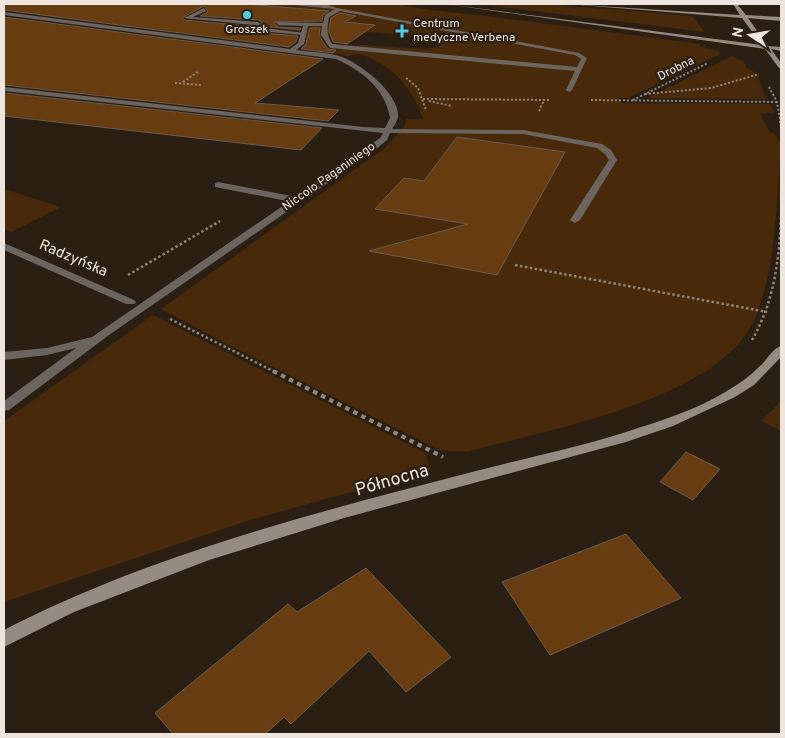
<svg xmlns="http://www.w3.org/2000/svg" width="785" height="738" font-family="Overpass,sans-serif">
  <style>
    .green { fill: #48290a }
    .building { fill: #673c10; stroke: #6a5b4f }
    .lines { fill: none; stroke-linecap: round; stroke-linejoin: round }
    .path-far2 { stroke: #91867d; stroke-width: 2; stroke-dasharray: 2 2; stroke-linecap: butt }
    .path-far1 { stroke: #91867d; stroke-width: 2.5; stroke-dasharray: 2.5 2.5; stroke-linecap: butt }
    .path { stroke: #91867d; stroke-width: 4; stroke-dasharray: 4.5 4.5; stroke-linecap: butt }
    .lane { fill: #6c655f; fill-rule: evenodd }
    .street { fill: #6c655f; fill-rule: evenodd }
    .secondary { fill: #968b82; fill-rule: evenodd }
    .poi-dot { fill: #55cade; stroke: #2b1f14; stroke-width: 2 }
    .labels { text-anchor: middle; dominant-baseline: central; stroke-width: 4.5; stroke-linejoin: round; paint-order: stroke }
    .far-poi-label { font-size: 12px; fill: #eee5de; stroke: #2b1f14; text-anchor: start }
    .far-street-label { font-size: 12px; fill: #eee5de; stroke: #2b1f14 }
    .street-label { font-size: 15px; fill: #eee5de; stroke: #2b1f14 }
    .near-street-label { font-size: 18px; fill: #eee5de; stroke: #2b1f14 }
  </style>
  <rect width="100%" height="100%" fill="#2b1f14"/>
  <!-- green -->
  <g class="green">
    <path d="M17 4H395L431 10 486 16 701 44 699 46 719 51 720 54 628 98H619L622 103 770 104 775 113H760L769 131C776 134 779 138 781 146 776 202 777 266 755 318 721 400 545 430 467 452L440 450 227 344 161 309 386 147 405 126 406 119H423C415 91 391 64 363 55 358 53 352 56 347 56 342 55 336 53 332 52L361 45 423 49 438 47 444 39 359 31 352 37 303 38 306 25 325 24 327 16 196 6 172 19 239 25V28L297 35 294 42 279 46 285 43 5 7Z"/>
    <path d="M477 4H543L692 16 705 32Z"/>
    <path d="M732 56 744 62 747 68 757 74 766 99 647 98Z"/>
    <path d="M4 189 61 207 11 232 4 229Z"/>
    <path d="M153 315 425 453 431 470 250 520 4 602V421Z"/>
    <path d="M781 401V431L761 421Z"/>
  </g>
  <!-- building -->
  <g class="building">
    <path d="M4 4H245L329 11 323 15 322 21 274 22 278 27 301 28 300 30 262 26V22L258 20 200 16 208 12 204 6 182 18 184 20 247 26V30L251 32 298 36 296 42 289 47 4 10Z"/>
    <path d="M340 13 356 16 344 22 375 25 347 44 333 42 329 31 331 18Z"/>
    <path d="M4 17 323 59 255 103 339 110 328 121 4 85Z"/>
    <path d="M310 28H320L319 36 328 49 336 50 333 53 301 49 306 44Z"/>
    <path d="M4 93 322 128 301 150 4 116Z"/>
    <path d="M457 137 565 152 497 275 369 251 468 224 375 209 404 178 424 181Z"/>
    <path d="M686 452 720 469 693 500 660 482Z"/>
    <path d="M626 534 681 598 550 655 502 582Z"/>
    <path d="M366 568 451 657 406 692 369 651 291 724 284 717 265 734H173L155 713 288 604 297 612Z"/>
  </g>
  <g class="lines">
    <!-- path-far2 -->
    <g class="path-far2">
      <path d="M406 78 418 88 426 110"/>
      <path d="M183 82 198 72"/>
      <path d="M175 83 201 85"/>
      <path d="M769 87 777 102 781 126"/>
      <path d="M645 94 711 88 759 74"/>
      <path d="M423 99 550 100"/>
      <path d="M591 100 777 102"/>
      <path d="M633 100 708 63"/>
      <path d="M429 101 452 106"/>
      <path d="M539 111 544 100"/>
    </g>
    <!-- path-far1 -->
    <g class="path-far1">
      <path d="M515 265 767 312"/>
      <path d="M128 275 220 221"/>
      <path d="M170 319 275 372"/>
      <path d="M752 340C774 302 779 261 781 218"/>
    </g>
    <!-- path -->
    <path class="path" d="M273 371 443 457"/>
    <!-- lane -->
    <g class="lane">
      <path d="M204 8 206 11 193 17 258 22 261 24 257 27 305 33 302 35 251 30 248 28 252 25 184 18Z"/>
      <path d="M218 182 297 197 302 200 297 203 215 187V183Z"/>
    </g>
    <!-- street -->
    <g class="street">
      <path d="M284 4H325L337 8 579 53 587 58 572 90 569 92 566 90 575 71 330 48 321 35 322 26H308L304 44 296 50C310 52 326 52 339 56 359 62 401 94 398 118 397 121 394 126 392 129L523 130 602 144 611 150 617 160 580 220 575 223 570 220 609 160 605 154 597 148 523 134 390 133 387 140 370 154 109 335 9 410 4 411V401L76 348 47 355 4 360V352L47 348 92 337 364 150 381 137 383 133 4 91V87L363 127 385 128 390 118C385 88 362 71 336 59L4 15V12L290 49 298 43 303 26 278 25 276 22 323 23 325 15 335 9ZM340 11 575 55 581 59 577 67 332 44C326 34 327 28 329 17Z"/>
      <path d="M4 243 134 300 136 302 134 304H126L4 250Z"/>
    </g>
    <!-- secondary -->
    <g class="secondary">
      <path d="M445 4 762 45 742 18 567 4 740 15 733 4H737L746 15 781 17V21L748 18 768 46 781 47V51L771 49 781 63V69L779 68 765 49Z"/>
      <path d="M781 346V357L754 385 735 397 673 426 626 442 344 518 209 560 74 612 4 647V630C148 555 318 512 476 471 525 458 577 448 626 432 660 421 696 410 727 391 739 384 750 376 760 366 767 360 772 349 781 346Z"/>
    </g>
  </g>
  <!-- markers -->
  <g class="poi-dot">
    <circle cx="247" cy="15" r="5"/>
    <path d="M399.5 23.5h5v5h5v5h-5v5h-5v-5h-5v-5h5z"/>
  </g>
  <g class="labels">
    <!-- far-poi labels -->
    <g class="far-poi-label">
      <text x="413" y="24">Centrum<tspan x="413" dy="14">medyczne Verbena</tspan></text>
      <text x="247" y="30" text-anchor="middle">Groszek</text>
    </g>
    <!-- far-street labels -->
    <g class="far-street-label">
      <text transform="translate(676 69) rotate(-27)">Drobna</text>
      <text transform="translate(329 177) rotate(-35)">Niccolo Paganiniego</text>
    </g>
    <!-- street labels -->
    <g class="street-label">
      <text transform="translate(73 259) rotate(23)">Radzyńska</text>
    </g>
    <!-- near-street labels -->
    <g class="near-street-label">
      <text transform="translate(392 481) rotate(-16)">Północna</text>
    </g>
  </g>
  <!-- border -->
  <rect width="785" height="738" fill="none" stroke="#eee5de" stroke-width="10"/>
  <!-- north arrow -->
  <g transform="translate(750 35) rotate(282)" stroke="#2b1f14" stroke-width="4" paint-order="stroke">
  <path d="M0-4L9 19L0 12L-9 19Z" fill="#eee5de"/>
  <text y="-8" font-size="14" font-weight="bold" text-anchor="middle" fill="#eee5de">N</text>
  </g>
</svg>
